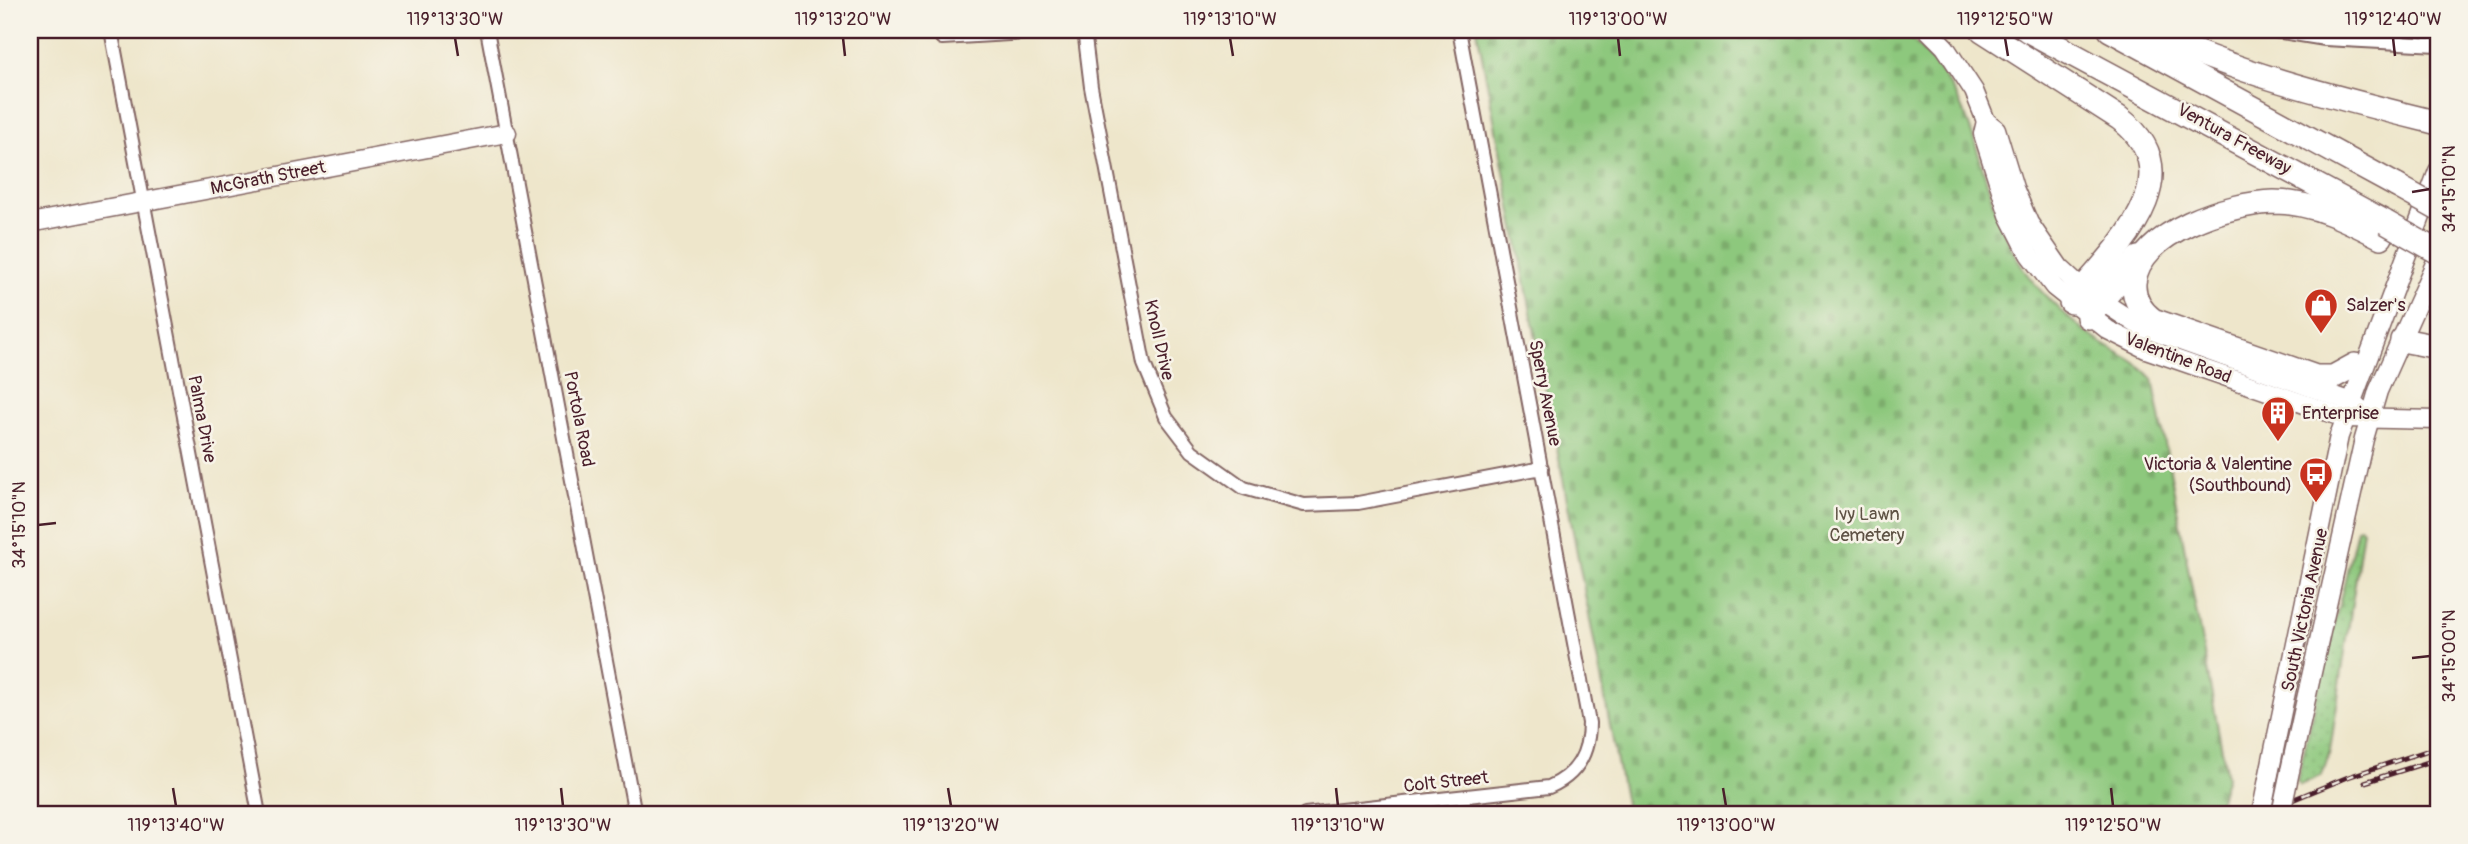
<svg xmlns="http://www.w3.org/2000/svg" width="2468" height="844" font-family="Pangolin,sans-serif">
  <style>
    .grass { fill: url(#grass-dots); stroke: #6c7454; stroke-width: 2 }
    .cemetery { fill: url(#cemetery-stones); stroke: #6c7454; stroke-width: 2 }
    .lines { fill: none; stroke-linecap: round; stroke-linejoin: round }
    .street-casing { stroke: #836563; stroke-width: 16 }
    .secondary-casing { stroke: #836563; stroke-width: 21 }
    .highway-casing { stroke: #836563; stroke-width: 26 }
    .street { stroke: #fff; stroke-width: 12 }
    .secondary { stroke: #fff; stroke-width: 18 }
    .highway { stroke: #fff; stroke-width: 23 }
    .rail-casing { stroke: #4a1f2b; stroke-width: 5 }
    .rail { stroke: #f7f3e8; stroke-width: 2.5; stroke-dasharray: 8; stroke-linecap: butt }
    .secondary-bridge-casing { stroke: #836563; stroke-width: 21; stroke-linecap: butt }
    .highway-bridge-casing { stroke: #836563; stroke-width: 26; stroke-linecap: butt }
    .secondary-bridge { stroke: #fff; stroke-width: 18 }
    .highway-bridge { stroke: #fff; stroke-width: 23 }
    .ticks { fill: none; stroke: #4a1f2b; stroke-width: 2.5 }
    .labels { text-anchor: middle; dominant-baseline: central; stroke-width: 5; stroke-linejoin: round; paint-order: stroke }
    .street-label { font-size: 18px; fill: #4a1f2b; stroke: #f7f3e8 }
    .poi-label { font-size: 18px; fill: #4a1f2b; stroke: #f7f3e8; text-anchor: start }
    .park-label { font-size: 18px; fill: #5e5244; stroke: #f7f3e8 }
    .neatline { fill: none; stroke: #4a1f2b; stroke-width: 2.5 }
    .ticks-label { font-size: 18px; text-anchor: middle; fill: #4a1f2b }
  </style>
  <defs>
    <pattern id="grass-dots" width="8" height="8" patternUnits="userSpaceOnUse" patternTransform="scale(1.75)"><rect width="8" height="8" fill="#8dc87d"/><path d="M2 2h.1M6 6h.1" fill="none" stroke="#7bab6c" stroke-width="1.8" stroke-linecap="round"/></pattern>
    <pattern id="cemetery-stones" width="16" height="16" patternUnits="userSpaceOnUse" patternTransform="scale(1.75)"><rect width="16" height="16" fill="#8dc87d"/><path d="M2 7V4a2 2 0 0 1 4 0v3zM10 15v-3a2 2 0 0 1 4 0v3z" fill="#7bab6c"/></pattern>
  </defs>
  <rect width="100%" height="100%" fill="#f7f3e8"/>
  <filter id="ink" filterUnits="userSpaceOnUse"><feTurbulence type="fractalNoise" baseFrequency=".0143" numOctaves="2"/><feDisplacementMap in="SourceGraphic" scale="14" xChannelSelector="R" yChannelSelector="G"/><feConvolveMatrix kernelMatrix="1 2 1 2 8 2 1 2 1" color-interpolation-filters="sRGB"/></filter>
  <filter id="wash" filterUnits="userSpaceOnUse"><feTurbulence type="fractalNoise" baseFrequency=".00686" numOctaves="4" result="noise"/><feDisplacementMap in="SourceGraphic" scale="28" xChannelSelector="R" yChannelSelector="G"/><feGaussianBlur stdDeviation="1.57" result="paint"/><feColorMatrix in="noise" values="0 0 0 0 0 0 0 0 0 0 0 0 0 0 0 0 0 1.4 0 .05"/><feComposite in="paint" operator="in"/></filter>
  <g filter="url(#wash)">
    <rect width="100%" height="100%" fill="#eee6cb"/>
    <!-- grass -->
    <path class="grass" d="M2360 527 2363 530 2330 751 2322 775 2300 785 2297 781 2357 529Z"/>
    <!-- cemetery -->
    <path class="cemetery" d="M1477 30H1902C1928 54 1952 82 1965 115 1988 171 1991 223 2027 274 2045 298 2072 323 2097 340 2119 355 2135 358 2153 379L2227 777 2217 807 2196 814H1627Z"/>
  </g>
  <g filter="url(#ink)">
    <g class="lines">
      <!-- street casing -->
      <g class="street-casing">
        <g id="street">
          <path d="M111 30 259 814"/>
          <path d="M487 30 635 814"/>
          <path d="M1084 30 1091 87 1144 364 1166 417 1192 451 1244 488 1304 505 1358 503 1542 468"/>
          <path d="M2269 30 2325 39 2438 45"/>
          <path d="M942 38 1073 30"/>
          <path d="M1305 814 1549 787C1577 775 1589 754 1589 723L1459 30"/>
        </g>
      </g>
      <!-- secondary casing -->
      <g class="secondary-casing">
        <g id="secondary">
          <path d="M1928 30 1945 47 1974 91 1986 121 1996 129 2014 188 2029 223 2060 268 2083 289 2141 327 2352 402 2370 417"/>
          <path d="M1986 121 1983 134 2009 215 2029 254 2054 287 2108 330 2146 349 2345 418 2438 420"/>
          <path d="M30 223 507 133"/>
          <path d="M2290 771 2364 439 2378 391 2438 257"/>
          <path d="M2268 779 2339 436 2438 171"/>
        </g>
      </g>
      <!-- highway casing -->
      <g class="highway-casing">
        <g id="highway">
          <path d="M1982 30 2119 118C2197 177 2113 252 2071 302"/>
          <path d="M2027 30 2385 222"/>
          <path d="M2110 30 2397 186"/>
          <path d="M2144 30C2238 74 2338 98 2438 123"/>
          <path d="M2088 317 2138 258"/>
          <path d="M2402 340 2438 347"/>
          <path d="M2355 365 2333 377H2316L2153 320C2141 311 2133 299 2134 283 2138 231 2231 203 2274 202 2313 202 2348 220 2381 237"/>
        </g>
      </g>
      <!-- street -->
      <use href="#street" class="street"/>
      <!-- secondary -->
      <use href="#secondary" class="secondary"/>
      <!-- highway -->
      <use href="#highway" class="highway"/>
      <!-- rail casing -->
      <g class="rail-casing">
        <g id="rail">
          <path d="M2365 782 2438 759"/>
          <path d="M2258 814 2348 777 2438 747"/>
        </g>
      </g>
      <!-- rail -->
      <use href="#rail" class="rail"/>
      <!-- secondary-bridge casing -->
      <g class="secondary-bridge-casing">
        <g id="secondary-bridge">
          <path d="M2261 814 2268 779"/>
          <path d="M2281 814 2290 771"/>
        </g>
      </g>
      <!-- highway-bridge casing -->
      <g class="highway-bridge-casing">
        <g id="highway-bridge">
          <path d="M2397 186 2438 209"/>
          <path d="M2385 222 2438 252"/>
        </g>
      </g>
      <!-- secondary-bridge -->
      <use href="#secondary-bridge" class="secondary-bridge"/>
      <!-- highway-bridge -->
      <use href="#highway-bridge" class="highway-bridge"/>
    </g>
  </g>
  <!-- ticks -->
  <path class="ticks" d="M455 38 458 56M843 38 845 56M1230 38 1233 56M1618 38 1620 56M2005 38 2008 56M2393 38 2395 56M2412 192 2430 189M38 525 56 523M2412 658 2430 656M173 788 176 806M561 788 563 806M948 788 951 806M1336 788 1338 806M1723 788 1726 806M2111 788 2113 806"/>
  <!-- icons -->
  <defs>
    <g id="shop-pin" transform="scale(1.75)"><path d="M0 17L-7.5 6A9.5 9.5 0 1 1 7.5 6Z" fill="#c8321e" stroke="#f7f3e8"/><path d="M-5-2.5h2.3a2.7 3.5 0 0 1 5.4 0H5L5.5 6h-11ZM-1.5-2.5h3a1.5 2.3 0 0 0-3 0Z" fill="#fff"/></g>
    <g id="building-pin" transform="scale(1.75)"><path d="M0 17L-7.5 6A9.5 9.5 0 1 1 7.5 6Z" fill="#c8321e" stroke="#f7f3e8"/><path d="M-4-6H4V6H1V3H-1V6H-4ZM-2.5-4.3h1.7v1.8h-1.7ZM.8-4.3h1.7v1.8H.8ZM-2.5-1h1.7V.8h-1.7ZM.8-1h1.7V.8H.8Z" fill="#fff"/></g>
    <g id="bus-pin" transform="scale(1.75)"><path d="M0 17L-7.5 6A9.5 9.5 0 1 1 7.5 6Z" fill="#c8321e" stroke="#f7f3e8"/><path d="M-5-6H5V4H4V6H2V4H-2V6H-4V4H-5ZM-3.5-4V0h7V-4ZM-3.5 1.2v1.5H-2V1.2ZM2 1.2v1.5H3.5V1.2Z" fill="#fff"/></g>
  </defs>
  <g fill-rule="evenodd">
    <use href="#shop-pin" x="2321" y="305"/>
    <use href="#building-pin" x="2278" y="413"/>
    <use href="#bus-pin" x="2316" y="474"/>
  </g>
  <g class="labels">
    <!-- street labels -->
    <g class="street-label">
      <text transform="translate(2234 139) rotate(29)">Ventura Freeway</text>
      <text transform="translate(268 178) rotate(-11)">McGrath Street</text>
      <text transform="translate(1159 340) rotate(77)">Knoll Drive</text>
      <text transform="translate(2178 358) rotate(21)">Valentine Road</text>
      <text transform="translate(1545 393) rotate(79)">Sperry Avenue</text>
      <text transform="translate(202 419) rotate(79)">Palma Drive</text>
      <text transform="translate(579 419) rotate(79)">Portola Road</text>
      <text transform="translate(2305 610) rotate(-78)">South Victoria Avenue</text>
      <text transform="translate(1446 782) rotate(-6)">Colt Street</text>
    </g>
    <!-- poi labels -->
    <g class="poi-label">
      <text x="2346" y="305">Salzer's</text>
      <text x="2302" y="413">Enterprise</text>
      <text x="2292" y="464" text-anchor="end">Victoria &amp; Valentine<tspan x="2292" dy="21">(Southbound)</tspan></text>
    </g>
    <!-- park labels -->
    <g class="park-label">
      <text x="1867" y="514">Ivy Lawn<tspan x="1867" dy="21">Cemetery</tspan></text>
    </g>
  </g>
  <!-- margin -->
  <rect width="2468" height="844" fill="none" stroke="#f7f3e8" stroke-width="77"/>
  <rect x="38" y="38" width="2392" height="768" class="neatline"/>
  <g class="ticks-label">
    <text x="455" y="25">119°13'30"W</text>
    <text x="843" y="25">119°13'20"W</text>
    <text x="1230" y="25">119°13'10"W</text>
    <text x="1618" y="25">119°13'00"W</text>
    <text x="2005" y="25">119°12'50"W</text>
    <text x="2393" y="25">119°12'40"W</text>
    <text transform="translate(2449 189) rotate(-90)" y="6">34°15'10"N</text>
    <text transform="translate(19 525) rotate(-90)" y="6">34°15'10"N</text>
    <text transform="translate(2449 656) rotate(-90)" y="6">34°15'00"N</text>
    <text x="176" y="831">119°13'40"W</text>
    <text x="563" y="831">119°13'30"W</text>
    <text x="951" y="831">119°13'20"W</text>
    <text x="1338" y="831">119°13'10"W</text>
    <text x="1726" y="831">119°13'00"W</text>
    <text x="2113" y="831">119°12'50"W</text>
  </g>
</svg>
